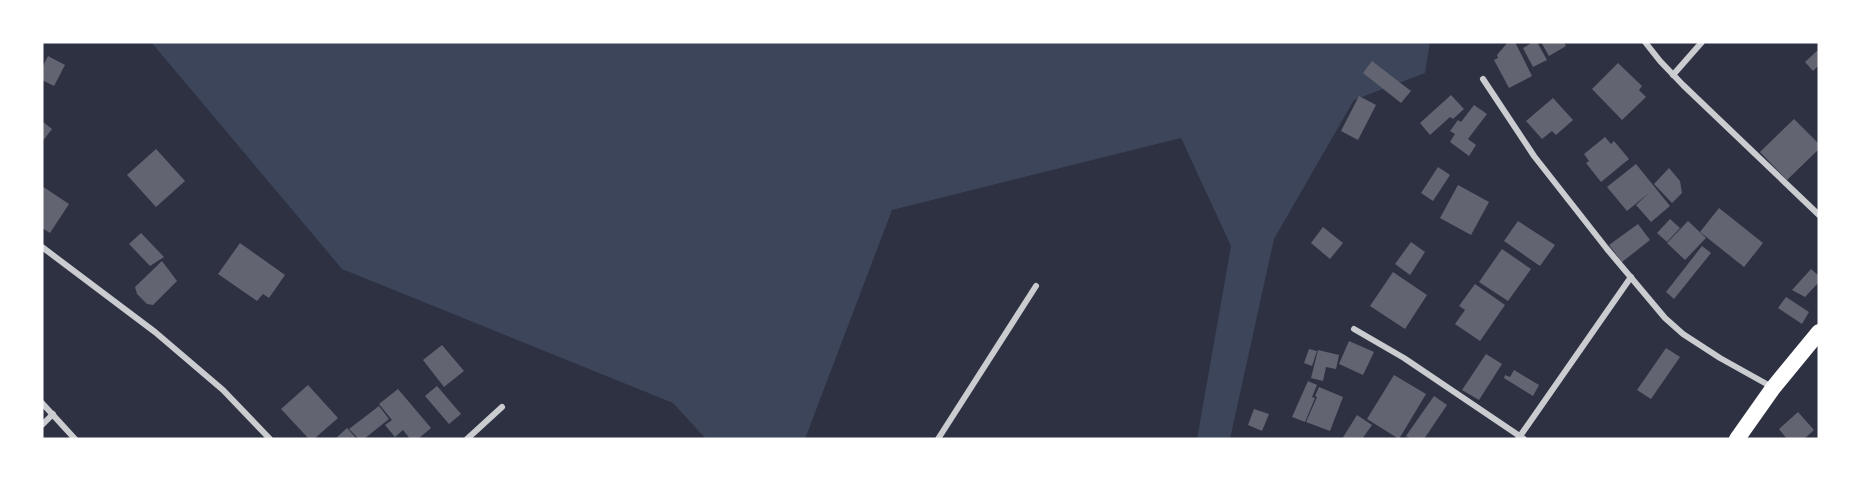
<svg xmlns="http://www.w3.org/2000/svg" width="1861" height="481" font-family="'Exo 2',sans-serif">
  <style>
    .green { fill: #3c4559 }
    .building { fill: #626471 }
    .lines { fill: none; stroke-linecap: round; stroke-linejoin: round }
    .minor { stroke: #caccd0; stroke-width: 6 }
    .trunk { stroke: #fff; stroke-width: 16 }
  </style>
  <rect width="100%" height="100%" fill="#2d3142"/>
  <!-- green -->
  <path class="green" d="M151 42H1430L1425 73 1354 100 1274 239 1230 439H1197L1231 246 1181 138 892 210 805 439H706L673 403 342 269Z"/>
  <!-- building -->
  <g class="building">
    <path d="M1508 42H1515L1532 76 1509 88 1494 60 1498 58 1497 55Z"/>
    <path d="M1533 42H1537L1547 60 1533 67 1523 48Z"/>
    <path d="M1541 42H1564L1566 46 1549 56Z"/>
    <path d="M1819 49V65L1813 71 1805 62Z"/>
    <path d="M48 56 65 65 54 86 42 80V68Z"/>
    <path d="M1372 61 1411 91 1401 103 1363 73Z"/>
    <path d="M1618 63 1642 86 1639 90 1646 97 1622 120 1592 89Z"/>
    <path d="M1451 95 1464 109 1453 119 1450 117 1430 135 1420 123Z"/>
    <path d="M1359 96 1376 105 1358 140 1341 131Z"/>
    <path d="M1553 98 1573 120 1556 135 1552 131 1542 139 1526 121Z"/>
    <path d="M1474 105 1487 114 1468 139 1476 145 1469 156 1450 142 1455 134 1450 131 1458 120 1461 122Z"/>
    <path d="M1794 119 1819 144V149L1787 180 1760 152Z"/>
    <path d="M42 121 52 129 42 142Z"/>
    <path d="M1605 137 1611 144 1614 141 1629 159 1601 182 1586 163 1589 161 1584 154Z"/>
    <path d="M156 149 185 181 156 207 127 175Z"/>
    <path d="M1636 164 1670 206 1651 222 1636 205 1650 192 1627 211 1607 187Z"/>
    <path d="M1438 167 1450 175 1433 201 1421 193Z"/>
    <path d="M1669 168 1680 181 1682 193 1672 203 1654 184Z"/>
    <path d="M1458 185 1489 202 1471 235 1440 218Z"/>
    <path d="M42 186 69 204 50 233 42 228Z"/>
    <path d="M1719 208 1763 243 1744 267 1700 232Z"/>
    <path d="M1670 219 1680 228 1667 242 1657 233Z"/>
    <path d="M1518 221 1555 245 1540 266 1504 241Z"/>
    <path d="M1688 221 1706 238 1685 260 1667 243Z"/>
    <path d="M1638 224 1650 240 1622 262 1609 245Z"/>
    <path d="M1323 227 1343 243 1330 259 1311 243Z"/>
    <path d="M141 233 164 257 150 266 129 244Z"/>
    <path d="M1411 242 1425 252 1410 275 1395 264Z"/>
    <path d="M240 243 285 275 269 298 263 294 257 301 218 274Z"/>
    <path d="M1702 246 1711 253 1674 299 1666 292Z"/>
    <path d="M1502 249 1531 269 1508 301 1479 282Z"/>
    <path d="M162 261 177 281 153 305 147 304 137 294 135 287Z"/>
    <path d="M1811 269 1819 276V282L1805 297 1792 290Z"/>
    <path d="M1393 272 1427 295 1405 329 1370 306Z"/>
    <path d="M1475 284 1505 305 1480 341 1455 324 1465 310 1459 306Z"/>
    <path d="M1786 297 1809 312 1802 324 1778 308Z"/>
    <path d="M1349 341 1374 352 1363 375 1339 364Z"/>
    <path d="M442 345 464 371 444 387 423 360Z"/>
    <path d="M1666 348 1680 357 1651 399 1637 390Z"/>
    <path d="M1309 349 1317 351 1312 366 1304 363Z"/>
    <path d="M1318 350 1339 355 1336 369 1326 367 1323 381 1311 378Z"/>
    <path d="M1486 354 1502 364 1479 400 1462 390Z"/>
    <path d="M1514 370 1539 385 1533 396 1504 378 1505 375 1510 377Z"/>
    <path d="M1394 375 1426 394 1399 439 1367 419Z"/>
    <path d="M1308 381 1317 385 1312 397 1315 398 1305 422 1292 417Z"/>
    <path d="M308 385 338 418 314 439H309L281 409Z"/>
    <path d="M437 386 461 414 449 424 425 396Z"/>
    <path d="M1319 387 1343 397 1330 431 1306 422 1317 397 1315 396Z"/>
    <path d="M398 389 431 428 418 439H410L403 430 395 437 385 425 392 420 379 404Z"/>
    <path d="M1434 396 1447 405 1424 439H1411L1406 436Z"/>
    <path d="M379 406 389 419 364 439H359L349 429Z"/>
    <path d="M1254 409 1269 414 1262 431 1248 425Z"/>
    <path d="M1798 412 1814 430 1804 439H1787L1779 429Z"/>
    <path d="M1357 415 1372 425 1362 439H1342Z"/>
    <path d="M347 428 357 439H335Z"/>
  </g>
  <g class="lines">
    <!-- minor -->
    <g class="minor">
      <path d="M1645 42 1660 61 1683 85 1819 215"/>
      <path d="M1673 75 1702 42"/>
      <path d="M1483 79 1534 156 1607 249 1665 318 1683 334 1720 358 1772 387"/>
      <path d="M42 247 155 332 223 390 270 439"/>
      <path d="M1354 329 1404 358 1524 439"/>
      <path d="M42 403 75 439"/>
      <path d="M42 425 53 414"/>
      <path d="M467 439 502 407"/>
      <path d="M938 439 1036 286"/>
      <path d="M1518 439 1631 277"/>
    </g>
    <!-- trunk -->
    <path class="trunk" d="M1737 439 1773 388 1819 332"/>
  </g>
  <!-- border -->
  <rect width="1861" height="481" fill="none" stroke="#ffffff" stroke-width="87"/>
</svg>
